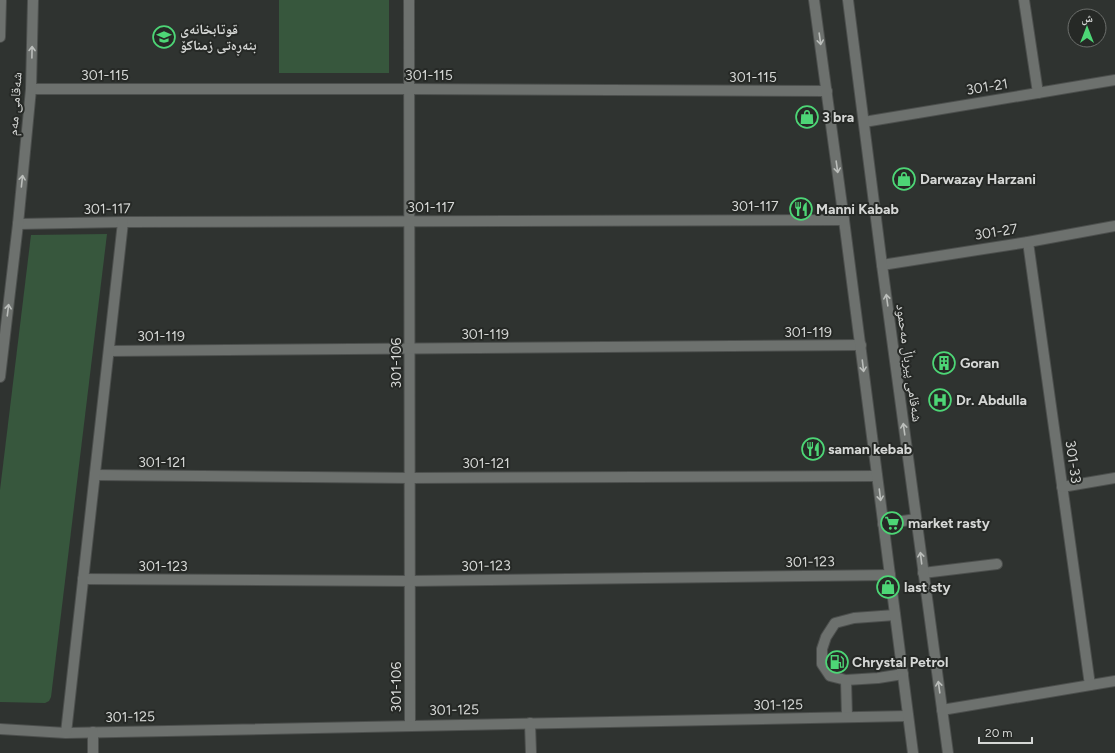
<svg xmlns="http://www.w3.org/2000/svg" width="1115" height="753" font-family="Figtree,'Noto Naskh Arabic',sans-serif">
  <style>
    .green { fill: #37573d }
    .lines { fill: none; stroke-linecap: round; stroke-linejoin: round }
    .lane-casing { stroke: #4c4f4d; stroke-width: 12 }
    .street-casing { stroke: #4c4f4d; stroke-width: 12 }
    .secondary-casing { stroke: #4c4f4d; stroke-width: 12 }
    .lane { stroke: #6d716e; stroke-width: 10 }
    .street { stroke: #6d716e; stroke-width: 10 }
    .secondary { stroke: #6d716e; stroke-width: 10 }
    .oneway { stroke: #bbbebb }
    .labels { text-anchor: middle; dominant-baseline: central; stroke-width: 4; stroke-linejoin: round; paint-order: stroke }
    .poi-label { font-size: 14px; font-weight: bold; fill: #d5d7d5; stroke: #262926; text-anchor: start }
    .street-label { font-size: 14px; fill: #d5d7d5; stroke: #262926 }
  </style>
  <rect width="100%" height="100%" fill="#2f3330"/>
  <!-- green -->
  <g class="green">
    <rect x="279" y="0" width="110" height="73"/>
    <path d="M107 234 51 697 49 701 45 703 0 702V490L31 235Z"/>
  </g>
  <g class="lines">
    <!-- lane casing -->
    <g class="lane-casing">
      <g id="lane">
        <path d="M923 573 997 564"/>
        <path d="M895 615 854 618 835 623 826 637 822 649V664L830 676 846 680 878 678 903 674"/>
        <path d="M846 680 847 717"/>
      </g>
    </g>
    <!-- street casing -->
    <g class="street-casing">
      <g id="street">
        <path d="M409 0 410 725"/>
        <path d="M1024 0 1038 93"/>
        <path d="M31 89H409L827 91"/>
        <path d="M864 122 1115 80"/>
        <path d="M18 224 123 222 844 220"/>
        <path d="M1028 242 1090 685"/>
        <path d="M882 265 1028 242 1115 226"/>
        <path d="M109 351 861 345"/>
        <path d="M95 475 410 478 877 476"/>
        <path d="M1062 487 1115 478"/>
        <path d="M83 579 410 581 890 575"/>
        <path d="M942 710 1115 681"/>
        <path d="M530 723 531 753"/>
        <path d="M0 729 66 733 908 716"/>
        <path d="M93 732V753"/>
        <path d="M66 733 123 222"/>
      </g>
    </g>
    <!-- secondary casing -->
    <g class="secondary-casing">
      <g id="secondary">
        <path d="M814 0 844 220 913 753"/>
        <path d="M848 0 882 265 948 753"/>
        <path d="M0 37 1 0"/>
        <path d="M0 377 18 224 31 89 33 0"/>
        <path d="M883 524 916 519"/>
      </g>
    </g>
    <!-- lane -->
    <use href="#lane" class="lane"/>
    <!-- street -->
    <use href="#street" class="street"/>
    <!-- secondary -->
    <use href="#secondary" class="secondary"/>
  </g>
  <!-- one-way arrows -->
  <defs><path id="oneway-shaft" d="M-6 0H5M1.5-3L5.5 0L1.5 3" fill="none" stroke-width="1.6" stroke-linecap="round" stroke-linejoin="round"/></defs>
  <g class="oneway">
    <use href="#oneway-shaft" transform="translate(820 39) rotate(82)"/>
    <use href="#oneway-shaft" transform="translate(32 52) rotate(-89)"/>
    <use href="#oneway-shaft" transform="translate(837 167) rotate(82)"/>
    <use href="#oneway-shaft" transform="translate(22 181) rotate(-84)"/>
    <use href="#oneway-shaft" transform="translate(887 300) rotate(-98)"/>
    <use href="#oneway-shaft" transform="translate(8 310) rotate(-83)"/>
    <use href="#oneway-shaft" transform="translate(863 366) rotate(83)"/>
    <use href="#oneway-shaft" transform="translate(904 429) rotate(-98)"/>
    <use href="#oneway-shaft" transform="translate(880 495) rotate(83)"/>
    <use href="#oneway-shaft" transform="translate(921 558) rotate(-97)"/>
    <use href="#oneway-shaft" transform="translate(939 687) rotate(-98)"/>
  </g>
  <!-- icons -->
  <defs>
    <g id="school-ring" transform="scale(1.15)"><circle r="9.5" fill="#262926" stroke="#4dd676" stroke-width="1.5"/><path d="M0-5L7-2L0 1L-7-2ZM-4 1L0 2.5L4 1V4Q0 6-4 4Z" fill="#4dd676"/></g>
    <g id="shop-ring" transform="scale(1.15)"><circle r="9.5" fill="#262926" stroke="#4dd676" stroke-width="1.5"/><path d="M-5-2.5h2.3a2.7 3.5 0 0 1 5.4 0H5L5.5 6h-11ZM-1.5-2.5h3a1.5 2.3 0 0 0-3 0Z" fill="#4dd676"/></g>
    <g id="restaurant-ring" transform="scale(1.15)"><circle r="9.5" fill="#262926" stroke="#4dd676" stroke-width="1.5"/><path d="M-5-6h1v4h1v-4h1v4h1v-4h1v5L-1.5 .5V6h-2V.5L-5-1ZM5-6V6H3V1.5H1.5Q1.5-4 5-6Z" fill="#4dd676"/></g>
    <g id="building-ring" transform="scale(1.15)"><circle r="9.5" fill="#262926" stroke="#4dd676" stroke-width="1.5"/><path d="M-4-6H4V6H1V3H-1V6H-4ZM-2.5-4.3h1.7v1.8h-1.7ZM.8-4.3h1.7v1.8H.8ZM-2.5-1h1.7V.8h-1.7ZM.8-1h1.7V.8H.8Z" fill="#4dd676"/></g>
    <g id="hospital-ring" transform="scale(1.15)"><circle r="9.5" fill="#262926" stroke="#4dd676" stroke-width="1.5"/><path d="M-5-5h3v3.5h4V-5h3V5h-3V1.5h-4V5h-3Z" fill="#4dd676"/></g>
    <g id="supermarket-ring" transform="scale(1.15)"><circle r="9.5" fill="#262926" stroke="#4dd676" stroke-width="1.5"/><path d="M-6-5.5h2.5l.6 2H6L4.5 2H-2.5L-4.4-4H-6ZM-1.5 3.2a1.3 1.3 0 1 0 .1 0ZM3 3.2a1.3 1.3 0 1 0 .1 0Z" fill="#4dd676"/></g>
    <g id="fuel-ring" transform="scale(1.15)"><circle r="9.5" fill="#262926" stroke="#4dd676" stroke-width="1.5"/><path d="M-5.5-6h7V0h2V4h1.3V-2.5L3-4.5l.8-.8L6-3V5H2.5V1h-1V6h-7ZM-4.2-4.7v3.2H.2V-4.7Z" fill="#4dd676"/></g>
  </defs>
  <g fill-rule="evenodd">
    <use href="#school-ring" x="164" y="37"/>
    <use href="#shop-ring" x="807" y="117"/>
    <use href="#shop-ring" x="904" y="179"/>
    <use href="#restaurant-ring" x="801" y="209"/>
    <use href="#building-ring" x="944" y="363"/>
    <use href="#hospital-ring" x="940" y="400"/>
    <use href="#restaurant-ring" x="813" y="449"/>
    <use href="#supermarket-ring" x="892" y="523"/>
    <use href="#shop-ring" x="888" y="587"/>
    <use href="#fuel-ring" x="837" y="662"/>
  </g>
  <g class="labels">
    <!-- poi labels -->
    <g class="poi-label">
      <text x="180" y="29">قوتابخانەی<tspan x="180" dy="16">بنەڕەتی زمناکۆ</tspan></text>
      <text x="822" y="117">3 bra</text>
      <text x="920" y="179">Darwazay Harzani</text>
      <text x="816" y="209">Manni Kabab</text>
      <text x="960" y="363">Goran</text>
      <text x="956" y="400">Dr. Abdulla</text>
      <text x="828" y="449">saman kebab</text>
      <text x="908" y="523">market rasty</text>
      <text x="904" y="587">last sty</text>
      <text x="852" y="662">Chrystal Petrol</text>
    </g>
    <!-- street labels -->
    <g class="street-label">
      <text x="105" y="75">301-115</text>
      <text x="429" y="75">301-115</text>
      <text x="753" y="77">301-115</text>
      <text transform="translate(987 87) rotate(-9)">301-21</text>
      <text transform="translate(15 104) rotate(-86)">شەقامی مەم</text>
      <text x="755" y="206">301-117</text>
      <text x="431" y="207">301-117</text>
      <text transform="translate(107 209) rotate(-1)">301-117</text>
      <text transform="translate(996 232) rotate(-9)">301-27</text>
      <text x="808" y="332">301-119</text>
      <text x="485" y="334">301-119</text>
      <text x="161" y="336">301-119</text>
      <text transform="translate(396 363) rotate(-90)">301-106</text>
      <text transform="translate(909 363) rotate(82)">شەقامی پیرباڵ مەحمود</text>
      <text x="162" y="462">301-121</text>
      <text transform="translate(1073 462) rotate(82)">301-33</text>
      <text x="486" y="463">301-121</text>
      <text transform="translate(810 562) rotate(-1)">301-123</text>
      <text x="163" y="566">301-123</text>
      <text transform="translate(486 566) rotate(-1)">301-123</text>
      <text transform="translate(396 687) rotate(-90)">301-106</text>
      <text transform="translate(778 705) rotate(-1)">301-125</text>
      <text transform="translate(454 710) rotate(-1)">301-125</text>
      <text transform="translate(130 717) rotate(-1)">301-125</text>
    </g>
  </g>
  <!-- north arrow -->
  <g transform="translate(1087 28)"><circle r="19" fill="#262926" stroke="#6c6f6c"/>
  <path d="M0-3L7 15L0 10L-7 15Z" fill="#4dd676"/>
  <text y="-6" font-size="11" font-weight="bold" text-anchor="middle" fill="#d5d7d5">ش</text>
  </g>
  <!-- scale -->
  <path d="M979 737v6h53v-6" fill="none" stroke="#d5d7d5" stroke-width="2"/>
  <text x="985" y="737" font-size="12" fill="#d5d7d5" stroke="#262926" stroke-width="3" paint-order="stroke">20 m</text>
</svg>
